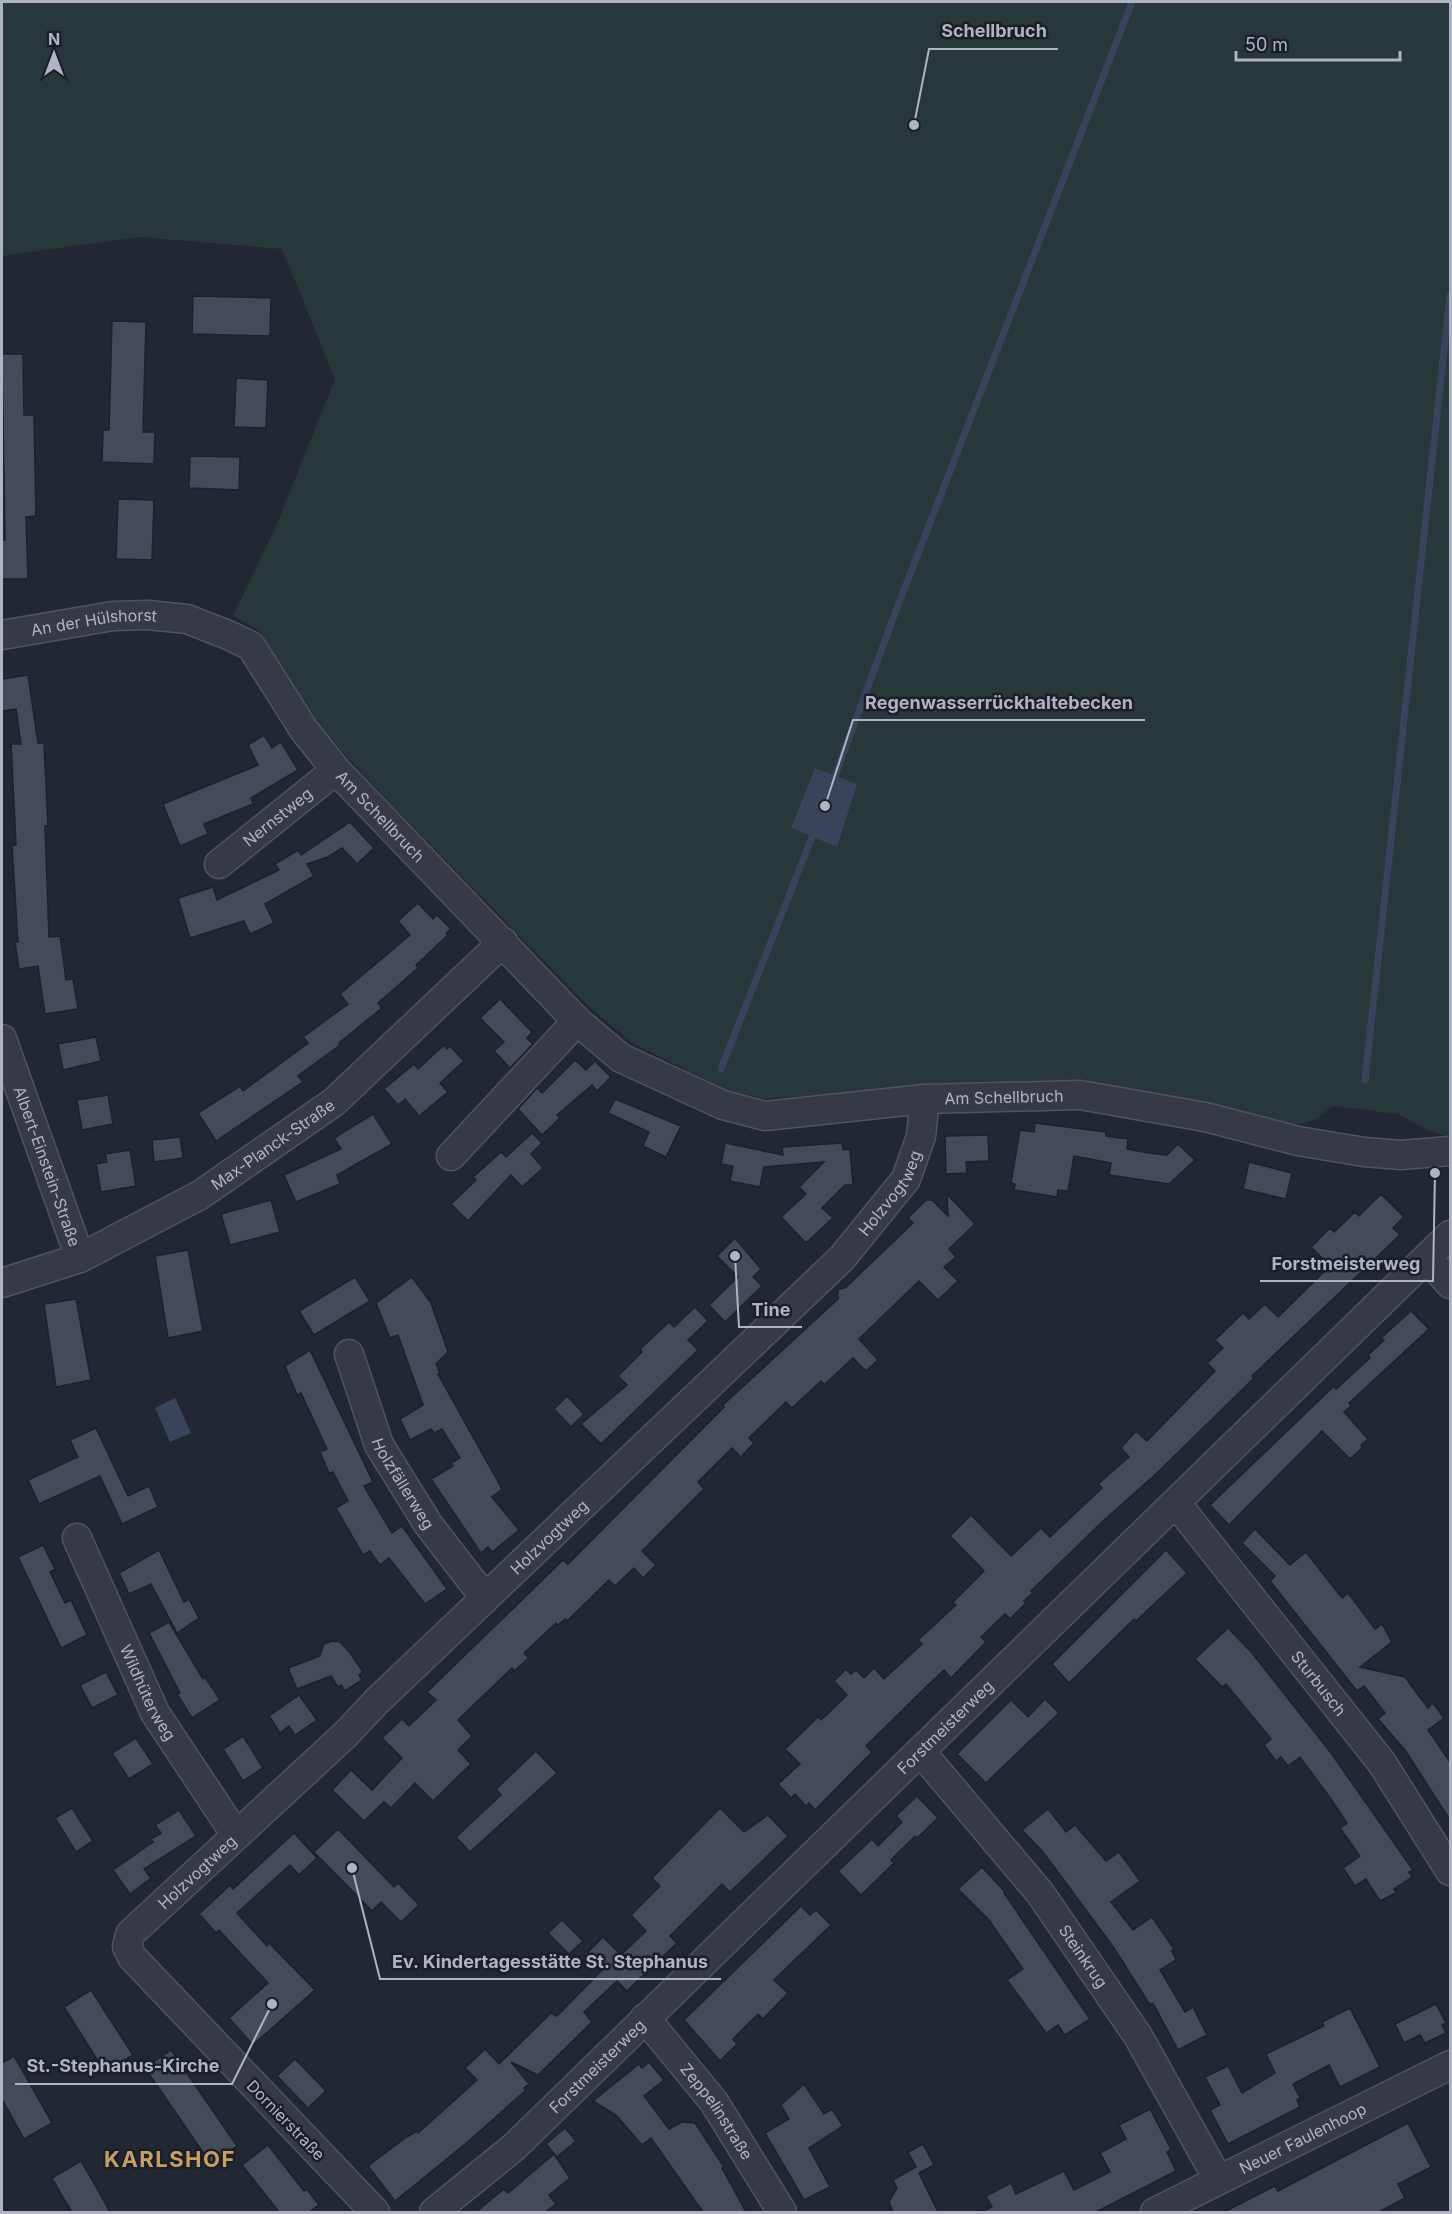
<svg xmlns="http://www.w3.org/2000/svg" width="1452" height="2214" font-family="Inter,sans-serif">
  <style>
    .green { fill: #283739 }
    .water { fill: #39435c }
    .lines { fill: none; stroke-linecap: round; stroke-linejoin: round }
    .stream { stroke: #39435c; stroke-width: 7 }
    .building { fill: #444a59; stroke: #1d212c; stroke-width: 1.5 }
    .minor-casing { stroke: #505460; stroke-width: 31 }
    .minor { stroke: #363a45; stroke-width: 28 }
    .labels { text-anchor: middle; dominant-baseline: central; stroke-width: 5; stroke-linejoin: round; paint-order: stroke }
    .street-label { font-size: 16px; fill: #b0b4c2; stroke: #1b1f2a }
    .district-label { font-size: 22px; font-weight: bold; letter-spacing: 1.5px; fill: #c59e68; stroke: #1b1f2a }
    .leader { fill: none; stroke: #b0b4c2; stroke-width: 2 }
    .callout-dot { fill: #b0b4c2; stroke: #1b1f2a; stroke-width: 2 }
    .callout-label { font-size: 18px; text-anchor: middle; font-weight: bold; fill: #b0b4c2; stroke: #1b1f2a; stroke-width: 5; stroke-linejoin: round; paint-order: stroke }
  </style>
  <rect width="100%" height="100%" fill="#222734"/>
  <!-- green -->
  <path class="green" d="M2 2H1450V1137L1427 1130 1398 1114 1333 1106 1315 1120 1295 1125 1207 1104 1081 1082 934 1086 765 1099 728 1091 631 1042 587 1005 386 799 316 723 260 631 233 616 277 524 335 379 282 249 139 237 2 256Z"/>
  <!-- water -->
  <g class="water">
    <path d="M815 768 857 784 837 847 791 828Z"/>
    <path d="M175 1398 191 1433 170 1442 155 1408Z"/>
  </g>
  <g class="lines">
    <!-- stream -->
    <g class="stream">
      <path d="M835 776 897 608 1132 2"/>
      <path d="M721 1069 812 837"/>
      <path d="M1365 1080 1450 295"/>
    </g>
  </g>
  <!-- building -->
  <g class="building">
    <path d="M193 296 271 298 270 336 192 334Z"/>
    <path d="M112 321 146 322 143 432H155L154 464 102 462 103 430H109Z"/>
    <path d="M2 354H23L24 415H34L36 516 26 517 28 579H2V540H5Z"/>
    <path d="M236 378 268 380 266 428 234 427Z"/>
    <path d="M190 456 240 457 239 490 189 488Z"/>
    <path d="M118 499 154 500 152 560 116 559Z"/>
    <path d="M28 675 38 743H44L48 826H45L49 937 60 936 66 980 73 979 78 1009 45 1014 38 966 19 969 15 942H18L12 846 16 845 11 744H21L16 709 2 711V679Z"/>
    <path d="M264 735 272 748 281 742 298 770 251 798 253 804 204 824 208 834 180 846 163 804 258 765 248 745Z"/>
    <path d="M350 822 374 848 357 864 342 848 328 857 307 864 314 876 265 904 274 923 250 934 244 921 190 938 178 898 213 887 217 900 279 870 275 864 298 850 301 855Z"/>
    <path d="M418 903 433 919 437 915 451 929 446 933 448 935 416 965 418 968 378 1003 382 1008 339 1043 340 1045 298 1076 303 1082 216 1141 198 1113 240 1086 243 1091 308 1043 303 1037 348 1004 340 994 410 935 398 921Z"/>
    <path d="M500 999 532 1032 527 1038 533 1044 510 1068 494 1051 504 1042 480 1018Z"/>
    <path d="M96 1037 101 1061 63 1070 58 1044Z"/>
    <path d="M444 1045 447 1049 450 1046 464 1061 440 1083 448 1092 419 1116 405 1099 398 1105 384 1089 414 1064 418 1069Z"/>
    <path d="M575 1060 586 1070 595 1061 611 1077 597 1091 592 1085 557 1115 560 1118 542 1135 518 1109 537 1088 542 1093Z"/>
    <path d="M108 1095 113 1124 82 1130 77 1100Z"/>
    <path d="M615 1099 681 1126 666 1157 643 1146 649 1132 608 1113Z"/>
    <path d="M373 1114 392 1144 337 1175 340 1184 296 1202 284 1175 341 1149 334 1138Z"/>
    <path d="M1035 1123 1106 1132V1136L1128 1139 1127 1149 1148 1153 1167 1155 1178 1144 1195 1160 1169 1184 1109 1175 1111 1163 1074 1156 1068 1191 1058 1190 1057 1197 1014 1190 1015 1184 1011 1183 1020 1130 1034 1132Z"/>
    <path d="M532 1133 542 1143 531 1154 543 1168 522 1187 511 1175 468 1221 451 1204 476 1180 473 1177 501 1152 506 1157Z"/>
    <path d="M988 1135 989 1161 966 1162 967 1173 946 1174 945 1136Z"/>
    <path d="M180 1137 183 1158 154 1162 152 1140Z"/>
    <path d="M725 1143 783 1155 782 1147 842 1143 843 1150 850 1149 853 1185H845L822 1208 833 1218 806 1243 781 1217 806 1194 799 1187 824 1162 764 1167 760 1187 730 1181 733 1166 721 1164Z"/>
    <path d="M130 1150 136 1186 101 1192 96 1164 107 1162 105 1154Z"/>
    <path d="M1249 1162 1292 1173 1286 1199 1243 1189Z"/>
    <path d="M947 1194 975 1224 949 1249 956 1257 944 1267 958 1281 938 1300 919 1281 859 1339 878 1360 866 1371 853 1358 824 1385 821 1381 792 1408 786 1402 749 1438 754 1443 741 1457 732 1448 698 1482 704 1489 642 1551 656 1565 643 1578 634 1568 615 1586 609 1580 567 1621 565 1619 558 1625 556 1623 524 1653 529 1658 514 1671 512 1668 458 1720 472 1736 458 1750 471 1764 433 1801 415 1783 391 1808 384 1802 364 1821 332 1790 351 1770 372 1790 402 1758 382 1738 402 1719 409 1726 436 1700 427 1692 563 1560 568 1564 724 1407 723 1405 838 1299V1289L845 1288 913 1223 908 1218 926 1200H932L948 1216Z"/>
    <path d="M1381 1194 1404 1217 1393 1228 1400 1235 1252 1376 1254 1378 1157 1473 1102 1522 1031 1591 1033 1593 1024 1601 1026 1603 1010 1619 1005 1614 981 1637 986 1642 951 1678 944 1670 927 1686 866 1746 872 1752 815 1810 809 1803 806 1806 795 1794 791 1798 778 1784 800 1764 785 1749 818 1717 821 1720 847 1695 834 1681 846 1669 851 1674 856 1670 864 1678 874 1668 884 1679 922 1644 918 1640 956 1605 953 1602 984 1571 950 1536 971 1515 1011 1556 1041 1528 1050 1537 1102 1488 1098 1484 1129 1457 1121 1448 1136 1431 1147 1441 1215 1371 1207 1363 1223 1348 1215 1340 1243 1313 1249 1319 1265 1304 1278 1317 1330 1266 1311 1247 1330 1228 1334 1232 1355 1212 1359 1216Z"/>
    <path d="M271 1200 280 1232 230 1245 221 1214Z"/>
    <path d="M735 1238 761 1269 753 1277 762 1286 725 1322 709 1305 738 1277 717 1256Z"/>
    <path d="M188 1250 203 1331 168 1338 155 1256Z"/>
    <path d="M355 1277 370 1301 314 1335 299 1311Z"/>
    <path d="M412 1277 431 1303 448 1352 436 1364 440 1373 438 1374 502 1489 492 1497 519 1530 492 1552 488 1547 481 1553 431 1479 453 1466 451 1463 460 1458 442 1429 434 1433 431 1429 410 1440 400 1419 423 1405 398 1335 390 1338 376 1303Z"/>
    <path d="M76 1299 91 1380 56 1387 44 1304Z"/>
    <path d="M695 1307 708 1321 688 1340 698 1350 601 1444 581 1424 627 1385 618 1376 642 1352 640 1349 669 1322 674 1327Z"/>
    <path d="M1411 1311 1429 1329 1349 1403 1351 1406 1344 1412 1368 1439 1361 1445 1362 1448 1350 1459 1322 1431 1229 1525 1210 1505 1334 1386 1336 1389 1370 1358 1368 1355 1384 1340 1381 1338Z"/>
    <path d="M310 1350 373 1482 364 1486 392 1533 402 1526 447 1589 425 1604 389 1558 380 1565 370 1551 363 1555 336 1508 348 1501 333 1472 329 1473 320 1452 327 1449 301 1393 297 1395 285 1366Z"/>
    <path d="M567 1396 584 1414 571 1427 554 1409Z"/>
    <path d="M96 1428 128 1496 149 1486 158 1507 122 1524 100 1476 39 1504 28 1480 78 1457 70 1440Z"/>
    <path d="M1255 1529 1290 1565 1306 1552 1342 1598 1348 1593 1375 1629 1382 1624 1392 1642 1360 1667 1405 1677 1428 1708 1433 1703 1444 1718 1428 1730 1450 1762V1820L1405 1750 1378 1719 1385 1713 1364 1686 1357 1691 1270 1581 1275 1576 1242 1543Z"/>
    <path d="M43 1545 55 1569 50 1572 65 1603 71 1600 87 1635 61 1648 18 1557Z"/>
    <path d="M159 1550 184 1602 189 1599 199 1618 177 1633 151 1584 129 1594 119 1573Z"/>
    <path d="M1166 1550 1187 1573 1136 1621 1134 1619 1069 1683 1052 1664Z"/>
    <path d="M169 1622 203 1679 205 1677 220 1700 192 1718 177 1694 180 1693 149 1633Z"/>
    <path d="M1228 1628 1252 1653 1331 1753 1413 1870 1409 1872 1412 1877 1394 1889 1396 1893 1380 1901 1366 1879 1355 1886 1343 1868 1360 1856 1340 1828 1347 1823 1331 1799 1300 1757 1288 1766 1281 1757 1276 1761 1264 1745 1271 1739 1226 1684 1222 1687 1195 1659Z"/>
    <path d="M332 1641 340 1642 350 1653 363 1672 359 1675 362 1680 345 1691 341 1685 338 1687 331 1676 297 1689 288 1668 320 1656 324 1644Z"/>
    <path d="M106 1672 118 1695 92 1708 80 1685Z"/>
    <path d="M299 1695 317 1720 295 1735 289 1726 280 1733 269 1716Z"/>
    <path d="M1045 1699 1059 1713 986 1783 957 1754 1011 1700 1028 1717Z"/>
    <path d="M243 1736 263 1768 243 1781 223 1749Z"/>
    <path d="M136 1738 153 1764 129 1779 112 1753Z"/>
    <path d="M536 1751 557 1773 470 1852 456 1837 501 1795 496 1789Z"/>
    <path d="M917 1796 938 1818 917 1838 915 1836 891 1860 894 1863 861 1895 838 1871 872 1839 878 1846 902 1822 896 1816Z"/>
    <path d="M72 1808 93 1841 76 1852 55 1818Z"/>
    <path d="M720 1808 744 1832 768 1815 788 1836 730 1892 722 1884 670 1936 677 1943 627 1991 617 1981 584 2012 592 2022 538 2075 511 2062 529 2084 524 2088 526 2090 470 2140 395 2201 368 2166 405 2138 417 2131 418 2133 477 2080 465 2068 485 2049 499 2064 551 2013 557 2016 604 1968 588 1952 603 1937 621 1955 646 1931 631 1915 660 1886 652 1878Z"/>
    <path d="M1048 1809 1066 1832 1075 1825 1106 1861 1119 1852 1140 1881 1111 1902 1133 1930 1152 1917 1174 1949 1172 1951 1176 1960 1160 1970 1185 2012 1193 2007 1207 2035 1178 2050 1153 2003 1150 2005 1114 1948 1043 1852 1022 1830Z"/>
    <path d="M179 1810 196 1836 144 1869 151 1878 130 1894 113 1870 153 1842 151 1839 161 1833 155 1825Z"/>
    <path d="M338 1829 394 1887 398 1883 419 1905 401 1922 381 1902 372 1911 314 1852Z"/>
    <path d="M294 1833 317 1858 299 1875 290 1865 237 1913 267 1946 269 1943 315 1990 253 2045 229 2018 268 1983 219 1930 216 1933 199 1914 230 1885 233 1889Z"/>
    <path d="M982 1867 1005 1892 1004 1893 1090 2019 1065 2035 1058 2025 1046 2033 1007 1980 1023 1969 989 1920 958 1889Z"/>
    <path d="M801 1906 810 1915 816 1910 831 1925 774 1980 788 1993 763 2019 758 2014 733 2039 737 2044 720 2061 684 2020Z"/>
    <path d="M562 1920 583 1941 569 1954 548 1933Z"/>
    <path d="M91 1990 133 2055 105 2072 64 2007Z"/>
    <path d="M1436 2004 1446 2023 1442 2025 1446 2033 1425 2043 1420 2035 1404 2043 1395 2024Z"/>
    <path d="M1350 2008 1380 2067 1340 2087 1329 2065 1293 2084 1300 2098 1297 2100 1300 2107 1228 2144 1210 2110 1220 2105 1205 2077 1228 2066 1242 2093 1275 2073 1266 2054 1324 2026 1322 2022Z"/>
    <path d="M171 2050 237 2146 211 2164 145 2068Z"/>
    <path d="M14 2056 52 2123 24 2139 2 2099V2063Z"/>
    <path d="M295 2059 326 2091 308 2108 277 2076Z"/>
    <path d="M649 2062 664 2080 644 2096 669 2129 682 2122 695 2123 724 2167 722 2168 746 2212H703L651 2138 642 2145 616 2115 593 2101 639 2064 642 2068Z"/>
    <path d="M804 2084 824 2114 832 2109 843 2126 809 2148 830 2187 804 2200 765 2133 789 2119 781 2105Z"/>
    <path d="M1150 2109 1171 2149 1167 2152 1176 2171 1096 2212H981L992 2207 986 2196 1011 2183 1016 2194 1064 2171 1074 2190 1110 2172 1100 2153 1126 2139 1119 2125Z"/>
    <path d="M1408 2123 1431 2167 1398 2184 1405 2198 1379 2212H1224L1275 2186 1278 2191Z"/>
    <path d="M565 2128 576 2141 557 2157 546 2144Z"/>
    <path d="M923 2144 934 2165 919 2173 938 2212H893L889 2202 897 2188 893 2180 916 2167 908 2152Z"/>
    <path d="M268 2145 304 2191 307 2189 319 2205 309 2212H279L242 2165Z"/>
    <path d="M554 2154 570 2178 549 2195 556 2204 545 2212H476L504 2189 508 2193Z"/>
    <path d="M81 2161 91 2178 110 2212H72L61 2194 52 2178Z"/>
  </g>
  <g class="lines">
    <!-- minor casing -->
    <g class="minor-casing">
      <g id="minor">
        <path id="s1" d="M2 635 113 616 148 615 187 619 228 635 251 646 304 730 336 770 577 1021 621 1058 723 1105 765 1116 925 1099 1080 1095 1205 1117 1298 1141 1364 1152 1401 1155 1450 1151"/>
        <path id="s2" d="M219 864 336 770"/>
        <path id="s3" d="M2 1039 80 1258"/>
        <path d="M451 1156 577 1021"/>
        <path d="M1428 1259 1450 1284"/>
        <path id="s4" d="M2 1283 80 1258 200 1195 334 1102 503 942"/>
        <path id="s5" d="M349 1354 379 1445 428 1524 485 1598"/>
        <path id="s6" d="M1176 1503 1382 1763 1450 1871"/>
        <path id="s7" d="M77 1538 155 1713 236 1835"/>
        <path id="s8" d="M921 1752 1040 1893 1138 2036 1218 2179"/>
        <path id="s9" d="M645 2018 714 2102 782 2212"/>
        <path id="s10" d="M375 2212 132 1957 127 1947 130 1934 346 1734 376 1702 842 1258 906 1179 921 1136 925 1099"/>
        <path id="s11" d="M434 2212 514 2147 1450 1235"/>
        <path id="s12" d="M1155 2212 1450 2065"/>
      </g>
    </g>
    <!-- minor -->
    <use href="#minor" class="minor"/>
  </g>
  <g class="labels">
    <!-- street labels -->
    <g class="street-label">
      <text stroke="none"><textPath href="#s1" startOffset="93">An der Hülshorst</textPath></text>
      <text stroke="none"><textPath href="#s1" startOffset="471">Am Schellbruch</textPath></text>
      <text stroke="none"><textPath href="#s2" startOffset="75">Nernstweg</textPath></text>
      <text stroke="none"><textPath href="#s1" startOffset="1208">Am Schellbruch</textPath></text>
      <text stroke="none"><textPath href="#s4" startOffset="306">Max-Planck-Straße</textPath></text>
      <text stroke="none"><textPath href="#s3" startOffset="135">Albert-Einstein-Straße</textPath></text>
      <text stroke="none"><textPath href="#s10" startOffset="1440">Holzvogtweg</textPath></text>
      <text stroke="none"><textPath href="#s5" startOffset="141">Holzfällerweg</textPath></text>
      <text stroke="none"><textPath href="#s10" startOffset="954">Holzvogtweg</textPath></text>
      <text stroke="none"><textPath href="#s6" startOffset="230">Sturbusch</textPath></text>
      <text stroke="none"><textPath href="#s7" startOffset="170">Wildhüterweg</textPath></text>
      <text stroke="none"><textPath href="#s11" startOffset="705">Forstmeisterweg</textPath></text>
      <text stroke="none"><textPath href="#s10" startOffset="468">Holzvogtweg</textPath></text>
      <text stroke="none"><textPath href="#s8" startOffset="261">Steinkrug</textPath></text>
      <text stroke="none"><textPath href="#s11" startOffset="219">Forstmeisterweg</textPath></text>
      <text stroke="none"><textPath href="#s9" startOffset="118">Zeppelinstraße</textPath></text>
      <text transform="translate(286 2120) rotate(46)">Dornierstraße</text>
      <text stroke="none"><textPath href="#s12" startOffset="165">Neuer Faulenhoop</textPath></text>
    </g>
    <!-- district labels -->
    <g class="district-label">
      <text x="170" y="2159">KARLSHOF</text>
    </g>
  </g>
  <!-- callouts -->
  <path class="leader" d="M914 125L929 49H1058M825 806L853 720H1145M1435 1173L1433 1281H1260M735 1256L739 1327H802M352 1868L380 1979H721M272 2004L232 2084H15"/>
  <g class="callout-dot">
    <circle cx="914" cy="125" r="6"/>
    <circle cx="825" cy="806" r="6"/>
    <circle cx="1435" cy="1173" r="6"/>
    <circle cx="735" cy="1256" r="6"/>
    <circle cx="352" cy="1868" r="6"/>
    <circle cx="272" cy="2004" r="6"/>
  </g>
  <g class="callout-label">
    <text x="994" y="37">Schellbruch</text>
    <text x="999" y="709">Regenwasserrückhaltebecken</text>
    <text x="1346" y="1270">Forstmeisterweg</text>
    <text x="771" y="1316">Tine</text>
    <text x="550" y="1968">Ev. Kindertagesstätte St. Stephanus</text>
    <text x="123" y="2072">St.-Stephanus-Kirche</text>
  </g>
  <!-- border -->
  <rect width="1452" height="2214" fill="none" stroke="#b0b4c2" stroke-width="6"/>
  <!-- north arrow -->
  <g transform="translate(54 54)" stroke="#1b1f2a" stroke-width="4.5" paint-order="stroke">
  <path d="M0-4.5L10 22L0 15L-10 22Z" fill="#b0b4c2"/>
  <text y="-9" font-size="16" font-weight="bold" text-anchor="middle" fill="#b0b4c2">N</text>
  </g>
  <!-- scale -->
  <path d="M1236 51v9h164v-9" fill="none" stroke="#b0b4c2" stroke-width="3"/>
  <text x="1245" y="51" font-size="18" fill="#b0b4c2" stroke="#1b1f2a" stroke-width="4.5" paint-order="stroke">50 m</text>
</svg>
